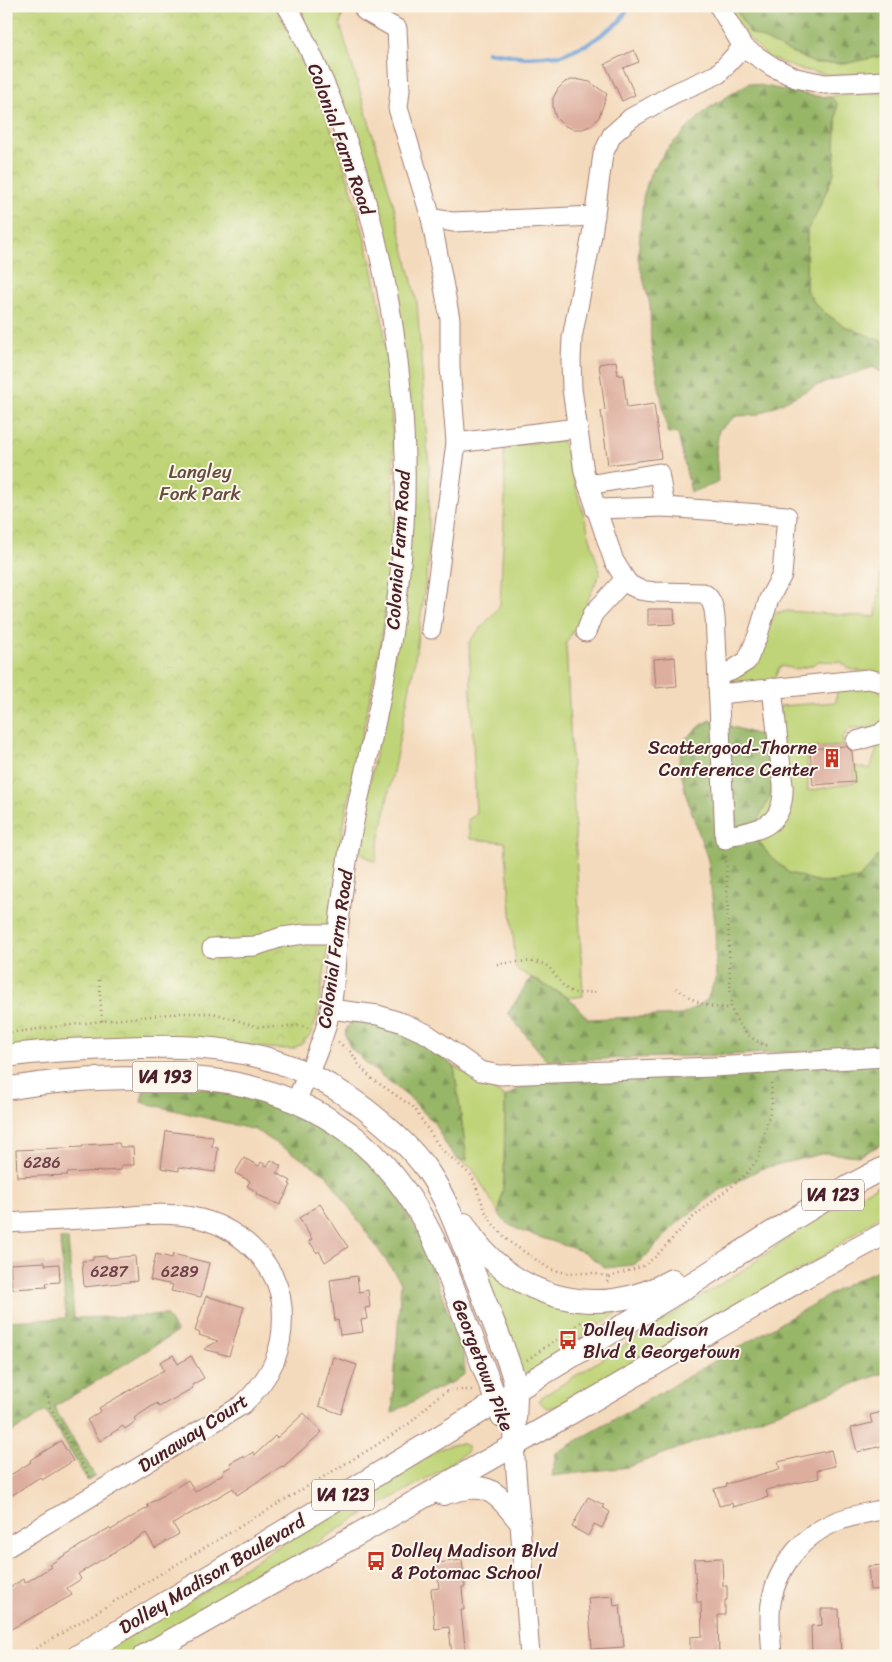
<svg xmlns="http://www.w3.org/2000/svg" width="892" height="1662" font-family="Sriracha,sans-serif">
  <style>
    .grass { fill: #bfd478; stroke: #847a52 }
    .forest { fill: url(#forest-firs); stroke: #706a4a }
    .park { fill: url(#park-crowns); stroke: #847a52 }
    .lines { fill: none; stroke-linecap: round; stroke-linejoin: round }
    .stream { stroke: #689ed5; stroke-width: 4.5 }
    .building { fill: #ddad9e }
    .minor-casing { stroke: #9f7c74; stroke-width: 21 }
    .major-casing { stroke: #9f7c74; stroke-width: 24 }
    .path { stroke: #9f7c74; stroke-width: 2.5; stroke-dasharray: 1 4; stroke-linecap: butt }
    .minor { stroke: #fff; stroke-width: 19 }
    .major { stroke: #fff; stroke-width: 22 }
    .labels { text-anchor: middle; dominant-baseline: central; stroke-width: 4; stroke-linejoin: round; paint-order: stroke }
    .number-label { font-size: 16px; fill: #6f4248 }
    .shield { fill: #fbf7ec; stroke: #7f6065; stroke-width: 1 }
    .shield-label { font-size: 18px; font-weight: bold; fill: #4a1f2b }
    .street-label { font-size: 19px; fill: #4a1f2b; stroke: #fbf7ec }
    .park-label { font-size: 19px; fill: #674c3e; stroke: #fbf7ec }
    .poi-label { font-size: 19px; fill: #4a1f2b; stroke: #fbf7ec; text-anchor: start }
  </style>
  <defs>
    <pattern id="forest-firs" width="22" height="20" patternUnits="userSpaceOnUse" patternTransform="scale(1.25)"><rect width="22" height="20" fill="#97b668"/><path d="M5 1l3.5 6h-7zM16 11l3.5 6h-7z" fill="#7d9356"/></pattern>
    <pattern id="park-crowns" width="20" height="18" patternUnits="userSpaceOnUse" patternTransform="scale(1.25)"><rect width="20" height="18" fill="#bfd478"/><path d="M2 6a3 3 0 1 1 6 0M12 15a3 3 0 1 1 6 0" fill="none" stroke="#a6b668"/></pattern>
  </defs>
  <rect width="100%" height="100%" fill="#fbf7ec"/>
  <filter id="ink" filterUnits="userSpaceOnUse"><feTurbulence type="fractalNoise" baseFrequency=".02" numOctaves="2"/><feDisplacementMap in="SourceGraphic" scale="10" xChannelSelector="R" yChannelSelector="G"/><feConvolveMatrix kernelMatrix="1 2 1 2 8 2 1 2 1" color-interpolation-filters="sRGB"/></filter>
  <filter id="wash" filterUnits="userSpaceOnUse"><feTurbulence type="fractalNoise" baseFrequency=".0096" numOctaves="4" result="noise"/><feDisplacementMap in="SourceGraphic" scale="20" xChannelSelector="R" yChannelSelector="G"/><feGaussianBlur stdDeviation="1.12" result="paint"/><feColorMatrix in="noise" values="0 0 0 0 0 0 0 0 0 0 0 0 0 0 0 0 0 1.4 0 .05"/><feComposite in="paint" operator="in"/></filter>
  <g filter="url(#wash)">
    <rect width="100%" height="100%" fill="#f4dabc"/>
    <!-- grass -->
    <g class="grass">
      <path d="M297 6H339L343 13 340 24 394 206 417 302 429 469V556L414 666 375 862 357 851 406 591 396 300Z"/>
      <path d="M727 6H734L749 32 814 63H848L886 55V73L831 75 798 69 768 57 745 34Z"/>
      <path d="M886 93V343L842 325 825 313 814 302 806 290 807 230 816 215 834 173 837 104 831 97 841 94Z"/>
      <path d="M563 441 600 573 577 624 566 643 583 996 569 998 516 969 505 842 470 839 468 820 476 814 469 642 500 606 505 498 504 445Z"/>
      <path d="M886 560V676L849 669 841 662 819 661 810 666 796 669 780 666 776 675 767 684 728 685 774 613 787 611 876 617 882 561Z"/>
      <path d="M872 685 885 695 886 719 884 723 873 728H851L842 738 844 746 807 748 808 791 855 782 854 766 870 769 880 740 886 737V851L880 854 859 879 823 883 789 873 769 855 753 834 760 815 769 799 780 706 836 702 837 687Z"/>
      <path d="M454 1066 505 1097 504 1180 499 1214 472 1168 458 1160H467Z"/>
      <path d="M886 1181V1211L824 1256 569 1404 546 1408 539 1401 542 1397 746 1268 784 1241 830 1211Z"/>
      <path d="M466 1239 588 1310H622L518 1380Z"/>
      <path d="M455 1444H463L468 1447 466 1452 443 1469 345 1525 178 1630 133 1656H96L440 1449Z"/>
    </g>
    <!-- forest -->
    <g class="forest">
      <path d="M734 6H886V55L848 63H814L749 32Z"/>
      <path d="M749 83 814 96 831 97 837 103 834 173 816 215 807 230 806 290 814 302 825 313 842 325 886 343V375L873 367 818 385 757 415 736 416 719 430 716 450 718 483 691 492 678 434 668 433 651 344 650 305 638 258 643 198 650 174 667 149 706 110Z"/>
      <path d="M711 720 762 736 776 751 775 782 769 799 760 815 753 834 769 855 789 873 823 883 859 879 880 854 886 851V1047L750 1054 547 1061 508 1013 531 978 569 998 588 1019 682 1015 707 1000 716 977 715 924 708 860 686 795 679 761 684 740 703 724Z"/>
      <path d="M364 1019C396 1029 428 1046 454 1066L467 1160H458L446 1145 435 1124 411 1099 367 1064 350 1047 345 1035 346 1030 350 1023Z"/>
      <path d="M886 1061V1142L859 1156 825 1153 760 1169 717 1192 675 1225 643 1259 633 1265 606 1268 584 1252 521 1231 506 1223 499 1214 504 1180 505 1097 527 1084 537 1081Z"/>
      <path d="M144 1088H219L276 1101 322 1124 366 1156 397 1194 420 1236 464 1355 465 1374 453 1382 430 1392 392 1413 401 1282 326 1174 255 1130 141 1102Z"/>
      <path d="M60 1239H68L74 1318 166 1315 177 1332 54 1407 95 1476 88 1481 46 1411 6 1436V1321L66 1318Z"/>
      <path d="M886 1266V1372L628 1467 552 1476 556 1453 848 1284Z"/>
    </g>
    <!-- park -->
    <path class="park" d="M6 6H275L306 67 336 141 357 207 375 280 384 329 393 434 394 530 381 644 343 827 326 961 317 1017 311 1034 302 1044 292 1049H279L195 1041 6 1050Z"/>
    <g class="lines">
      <!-- stream -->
      <path class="stream" d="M488 52 526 57 561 55 590 43 620 21 629 6"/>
    </g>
    <g id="blocks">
      <!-- building -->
      <g class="building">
        <path d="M634 50 639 62 623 68 635 95 622 101 605 64Z"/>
        <path d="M575 79 590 82 607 94 599 117 592 125 583 129H573L563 125 556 118 553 108V98L558 89 565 82Z"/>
        <path d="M616 361 618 375H623L627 408 654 404 661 458 608 465 601 411 605 410 599 364Z"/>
        <path d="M648 609H674L675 624 648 625Z"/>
        <path d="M675 657 677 686 656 688 654 659Z"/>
        <path d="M846 746 852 752 855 782 813 785 810 749Z"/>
        <path d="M166 1131 213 1137 212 1147 218 1148 215 1172 179 1167V1171L161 1168Z"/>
        <path d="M119 1143 120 1147H133L134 1165H121V1170L67 1173V1175L17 1177 16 1150 83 1147V1145Z"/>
        <path d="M244 1158 259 1166 261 1162 267 1166 271 1160 281 1166 277 1173 291 1181 289 1184 291 1185 280 1205 256 1194 257 1192 247 1186 250 1181 235 1173Z"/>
        <path d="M320 1204 348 1247 325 1262 319 1251 317 1253 309 1241 312 1239 299 1218Z"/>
        <path d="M156 1254 172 1258 173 1254 209 1263 201 1297 171 1291 173 1285 150 1280Z"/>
        <path d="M107 1256 108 1258 135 1256 137 1281 84 1287 82 1261 93 1260V1257Z"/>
        <path d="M45 1262V1265L59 1264 60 1282 46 1283 47 1287 12 1289 10 1264Z"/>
        <path d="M357 1276 359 1292 368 1290 370 1307 365 1308 367 1319 361 1320 363 1332 340 1335 338 1320 335 1321 330 1280Z"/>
        <path d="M206 1296 244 1307 229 1356 204 1349 218 1341 199 1335 200 1333 195 1331Z"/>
        <path d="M173 1355 178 1364 191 1356 204 1378 192 1385 193 1388 159 1407 157 1403 134 1418 136 1421 125 1429 123 1426 100 1441 87 1420 101 1411 99 1408 164 1370 160 1362Z"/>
        <path d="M333 1357 357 1365 341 1414 319 1406Z"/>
        <path d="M886 1411V1445L857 1452 851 1428 872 1423 870 1415Z"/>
        <path d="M304 1413 322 1432 283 1467 282 1466 237 1495 233 1488 173 1524 179 1534 155 1548 146 1533 78 1574 81 1579 67 1588 72 1595 6 1632V1590L23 1579 25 1583 51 1567 49 1565 109 1528 111 1530 132 1517 149 1507 147 1505 188 1480 195 1492 224 1473 223 1471 232 1466 230 1463 243 1456 244 1458 253 1452 255 1455 275 1436 277 1438Z"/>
        <path d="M61 1441 73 1461 42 1480 40 1477 6 1499V1478L31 1462 30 1460Z"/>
        <path d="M831 1450 835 1466 817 1470 819 1478 766 1490 768 1497 733 1507 732 1503 719 1506 714 1489 727 1486 726 1484 780 1469 778 1462Z"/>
        <path d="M588 1497 604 1505 602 1507 610 1512 602 1528 594 1524 588 1536 572 1527Z"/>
        <path d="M722 1558 723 1586H727V1600H725V1615H718L719 1656H690V1637L702 1636 701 1602H697L694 1559Z"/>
        <path d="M462 1560 465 1587H462L464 1610H461L466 1656H452L449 1627 435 1629 431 1589 439 1588 436 1563Z"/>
        <path d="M886 1565V1589L870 1590 868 1566Z"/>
        <path d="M613 1596 614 1606 620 1605 624 1647 592 1649 588 1598Z"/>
        <path d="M821 1609H839L841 1656H812L811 1626 822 1625Z"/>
      </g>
    </g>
  </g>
  <g filter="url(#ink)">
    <use href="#blocks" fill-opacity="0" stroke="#9f7c74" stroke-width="1"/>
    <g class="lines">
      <!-- minor casing -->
      <g class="minor-casing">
        <g id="minor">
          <path d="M287 6C298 24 306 43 315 62 386 216 420 413 399 581 396 608 393 634 388 660 378 719 362 778 351 837 345 873 340 908 337 944 335 966 335 990 330 1011 323 1043 309 1072 296 1101"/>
          <path d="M363 6 365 11 397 29 400 90 398 108 431 218 453 222 595 216"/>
          <path d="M719 6 743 47 773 67 796 78 825 84 886 81"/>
          <path d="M431 218 450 319V367L456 443 431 629"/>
          <path d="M456 443 577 428"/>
          <path d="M588 485 659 473 665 507 787 516 782 575 769 599 758 635 747 661 731 671 718 675"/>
          <path d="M595 509 665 507"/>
          <path d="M586 632 593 614 625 579"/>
          <path d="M719 694 868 679 886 683"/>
          <path d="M856 741 880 734 886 729"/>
          <path d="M725 836C760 831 785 826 783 785L772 688"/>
          <path d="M725 839 716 637C715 623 717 600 703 593L654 592 640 590 630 585 625 579 614 561 584 472 572 389 571 360 572 338 592 235 603 154 612 135 631 118 673 94 718 74 743 47"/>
          <path d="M212 948 255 946 282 937 305 934H338"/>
          <path d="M330 1009 378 1015 403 1023 427 1034 480 1071 500 1075 713 1067 886 1057"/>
          <path d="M6 1223C44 1221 82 1219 120 1217 143 1215 168 1212 192 1217 236 1225 278 1261 282 1307 285 1349 272 1377 242 1405L6 1548"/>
          <path d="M514 1445 530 1656"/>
          <path d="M772 1656C771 1643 770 1630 770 1617 770 1577 797 1539 833 1523 850 1515 868 1513 886 1509"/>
        </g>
      </g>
      <!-- major casing -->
      <g class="major-casing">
        <g id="major">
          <path d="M6 1056C42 1051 79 1049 115 1048 214 1044 284 1047 365 1109 388 1127 410 1146 427 1170 450 1203 463 1246 478 1283 490 1315 504 1346 514 1379L516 1397 514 1445"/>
          <path d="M6 1089C50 1081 94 1078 139 1078 170 1077 202 1077 233 1083 336 1103 402 1163 442 1258L502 1416"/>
          <path d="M464 1224C507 1298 598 1323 672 1280"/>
          <path d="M443 1494C486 1481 492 1487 519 1520"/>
          <path d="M78 1656 701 1278C762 1239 821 1199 886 1167"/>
          <path d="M144 1656 543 1429 810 1274 886 1233"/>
        </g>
      </g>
      <!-- path -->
      <g class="path">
        <path d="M698 6 704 12"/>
        <path d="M726 856 731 1008C738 1026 750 1042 770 1046"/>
        <path d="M497 964C511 963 530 959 544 964 549 966 552 971 555 975 570 996 574 995 598 991"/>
        <path d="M99 980 102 1021"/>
        <path d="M676 988C696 1002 705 1008 731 1008"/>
        <path d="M6 1033 102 1021 180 1013H213L259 1027H290L299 1025 308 1028"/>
        <path d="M338 1042 352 1053 359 1065 371 1078 413 1107 441 1149 472 1176 486 1213 493 1224 508 1241 550 1269 566 1273H592L610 1277"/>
        <path d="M607 1282 610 1277 643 1266 655 1257 691 1219 746 1174 758 1159 772 1104 771 1080"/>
        <path d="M527 1360 584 1320"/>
        <path d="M48 1397 50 1407 90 1478"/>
        <path d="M23 1656 375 1446 410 1423 437 1397 449 1390H472"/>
      </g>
      <!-- minor -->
      <use href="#minor" class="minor"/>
      <!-- major -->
      <use href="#major" class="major"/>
    </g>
  </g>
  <!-- icons -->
  <defs>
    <g id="building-bare" transform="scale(1.5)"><path d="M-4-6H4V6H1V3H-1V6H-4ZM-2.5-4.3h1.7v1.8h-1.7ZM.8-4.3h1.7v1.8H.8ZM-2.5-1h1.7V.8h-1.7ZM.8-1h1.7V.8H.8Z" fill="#c8321e" stroke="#fbf7ec" stroke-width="2.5" paint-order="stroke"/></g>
    <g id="bus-bare" transform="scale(1.5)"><path d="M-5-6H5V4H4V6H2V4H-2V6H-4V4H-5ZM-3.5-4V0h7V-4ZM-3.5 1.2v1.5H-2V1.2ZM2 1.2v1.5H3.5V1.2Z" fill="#c8321e" stroke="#fbf7ec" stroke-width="2.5" paint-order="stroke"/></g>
  </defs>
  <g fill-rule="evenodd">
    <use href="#building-bare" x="832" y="758"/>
    <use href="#bus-bare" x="568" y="1340"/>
    <use href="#bus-bare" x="376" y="1561"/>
  </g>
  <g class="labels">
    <!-- number labels -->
    <g class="number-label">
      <text x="42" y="1162">6286</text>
      <text x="109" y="1271">6287</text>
      <text x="180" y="1271">6289</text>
    </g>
    <!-- shield labels -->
    <g class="shield">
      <rect x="132.5" y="1061.5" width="65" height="31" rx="4"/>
      <rect x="802" y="1179.5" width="62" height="31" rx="4"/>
      <rect x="312" y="1479.5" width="62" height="31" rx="4"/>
    </g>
    <g class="shield-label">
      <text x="165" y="1077">VA 193</text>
      <text x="833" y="1195">VA 123</text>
      <text x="343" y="1495">VA 123</text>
    </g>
    <!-- street labels -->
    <g class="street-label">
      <text transform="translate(341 139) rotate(70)">Colonial Farm Road</text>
      <text transform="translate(398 550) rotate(-86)">Colonial Farm Road</text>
      <text transform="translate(335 949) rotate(-82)">Colonial Farm Road</text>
      <text transform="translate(483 1365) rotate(69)">Georgetown Pike</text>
      <text transform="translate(193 1433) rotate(-33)">Dunaway Court</text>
      <text transform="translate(212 1574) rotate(-31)">Dolley Madison Boulevard</text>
    </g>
    <!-- park labels -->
    <g class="park-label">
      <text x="200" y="471">Langley<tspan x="200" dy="22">Fork Park</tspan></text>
    </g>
    <!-- poi labels -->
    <g class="poi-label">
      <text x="817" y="747" text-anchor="end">Scattergood-Thorne<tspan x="817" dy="22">Conference Center</tspan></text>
      <text x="583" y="1329">Dolley Madison<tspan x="583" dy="22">Blvd &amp; Georgetown</tspan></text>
      <text x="391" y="1550">Dolley Madison Blvd<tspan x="391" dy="22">&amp; Potomac School</tspan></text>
    </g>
  </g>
  <!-- margin -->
  <rect width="892" height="1662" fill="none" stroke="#fbf7ec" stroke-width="25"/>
</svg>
